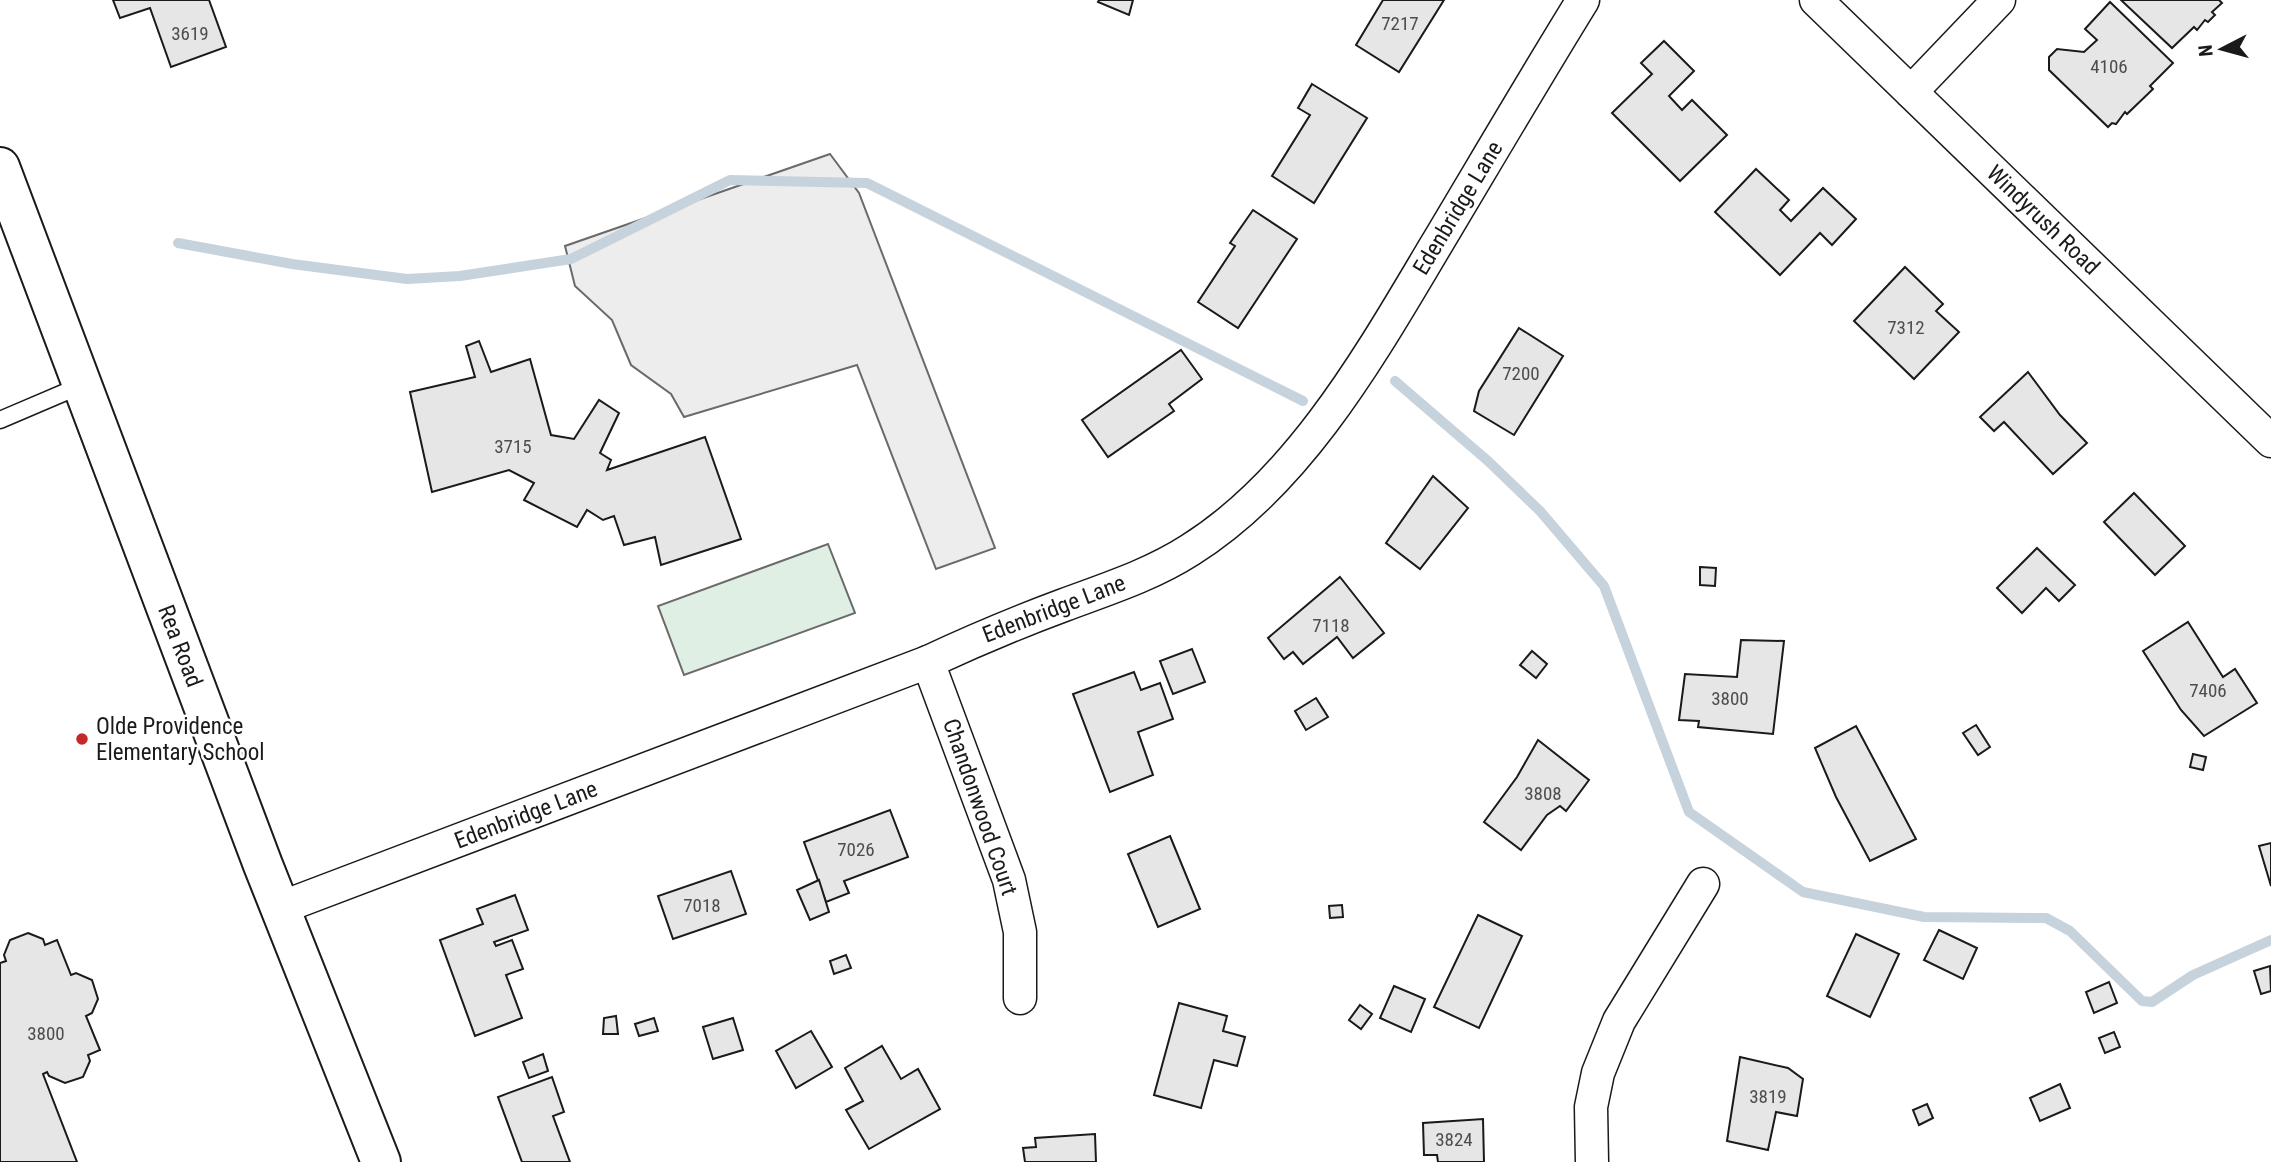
<svg xmlns="http://www.w3.org/2000/svg" width="2271" height="1162" font-family="'Roboto Condensed',sans-serif">
  <style>
    .green { fill: #e0efe3; stroke: #6a6a6a; stroke-width: 2 }
    .parking { fill: #ededed; stroke: #6a6a6a; stroke-width: 2 }
    .lines { fill: none; stroke-linecap: round; stroke-linejoin: round }
    .stream { stroke: #c6d2dc; stroke-width: 10 }
    .building { fill: #e6e6e6; stroke: #1a1a1a; stroke-width: 2 }
    .lane-casing { stroke: #1a1a1a; stroke-width: 19 }
    .street-casing { stroke: #1a1a1a; stroke-width: 35 }
    .secondary-casing { stroke: #1a1a1a; stroke-width: 42 }
    .lane { stroke: #fff; stroke-width: 16 }
    .street { stroke: #fff; stroke-width: 32 }
    .secondary { stroke: #fff; stroke-width: 38 }
    .poi-dot { fill: #c62828; stroke: #fff; stroke-width: 2.5 }
    .labels { text-anchor: middle; dominant-baseline: central; stroke-width: 5; stroke-linejoin: round; paint-order: stroke }
    .number-label { font-size: 19px; fill: #4d4d4d }
    .street-label { font-size: 23px; fill: #1a1a1a; stroke: #fff }
    .poi-label { font-size: 23px; fill: #1a1a1a; stroke: #fff; text-anchor: start }
  </style>
  <rect width="100%" height="100%" fill="#fff"/>
  <!-- green -->
  <path class="green" d="M828 544 855 613 684 675 658 606Z"/>
  <!-- parking -->
  <path class="parking" d="M830 154 859 193 995 548 936 569 857 365 684 417 671 394 631 365 612 320 575 286 565 246Z"/>
  <g class="lines">
    <!-- stream -->
    <g class="stream">
      <path d="M178 243 292 264 407 279 460 276 571 259 730 180 867 183 1303 401"/>
      <path d="M1395 381 1488 461 1540 511 1604 586 1689 812 1803 892 1924 917 2046 918 2070 931 2142 1001 2152 1002 2193 975 2271 940"/>
    </g>
  </g>
  <!-- building -->
  <g class="building">
    <path d="M113 0H209L226 47 171 67 150 8 120 18Z"/>
    <path d="M1099 0H1133L1129 15 1098 2Z"/>
    <path d="M1383 0H1444L1399 72 1356 45Z"/>
    <path d="M2121 0H2219L2222 3 2212 12 2215 15 2208 22 2205 20 2197 30 2194 27 2172 48Z"/>
    <path d="M2110 2 2173 63 2150 86 2153 89 2127 114 2125 112 2116 124 2112 123 2108 127 2049 70V57L2057 49 2084 52 2097 40 2085 29Z"/>
    <path d="M1664 41 1694 71 1669 96 1682 110 1692 100 1727 135 1680 181 1612 113 1652 74 1641 63Z"/>
    <path d="M1312 84 1367 118 1314 203 1272 176 1310 115 1298 108Z"/>
    <path d="M1756 169 1789 200 1780 210 1791 221 1823 188 1856 219 1832 245 1820 233 1780 275 1715 212Z"/>
    <path d="M1253 210 1297 239 1238 328 1198 302 1235 246 1230 243Z"/>
    <path d="M1905 267 1943 304 1936 311 1959 332 1914 379 1854 321Z"/>
    <path d="M1519 328 1563 356 1514 435 1474 411 1479 391Z"/>
    <path d="M479 341 491 372 530 359 551 435 574 439 599 400 619 413 600 453 611 460 607 470 705 437 741 539 661 565 655 537 624 545 614 516 603 520 587 510 577 527 524 500 534 483 509 470 432 492 410 392 475 377 466 346Z"/>
    <path d="M1181 350 1202 379 1169 404 1174 411 1108 457 1082 420Z"/>
    <path d="M2028 372 2060 415 2087 443 2053 474 2004 422 1994 431 1980 417Z"/>
    <path d="M1433 476 1468 508 1420 569 1386 543Z"/>
    <path d="M2134 493 2185 546 2155 575 2104 522Z"/>
    <path d="M2037 548 2075 585 2059 601 2046 588 2022 613 1997 588Z"/>
    <path d="M1700 567 1716 568 1715 586 1700 585Z"/>
    <path d="M1340 577 1384 633 1353 658 1337 637 1303 664 1293 652 1284 659 1268 638Z"/>
    <path d="M2188 622 2223 677 2235 669 2257 703 2204 736 2181 710 2143 651Z"/>
    <path d="M1741 640 1784 641 1773 734 1698 727 1699 721 1679 720 1685 674 1737 677Z"/>
    <path d="M1192 649 1205 682 1173 694 1160 661Z"/>
    <path d="M1532 651 1547 664 1536 678 1520 665Z"/>
    <path d="M1134 672 1141 690 1160 683 1173 719 1138 732 1153 775 1110 792 1073 694Z"/>
    <path d="M1316 698 1328 717 1306 730 1295 711Z"/>
    <path d="M1976 725 1990 747 1978 755 1963 733Z"/>
    <path d="M1856 726 1916 839 1870 861 1836 797 1815 748Z"/>
    <path d="M1538 740 1589 780 1566 811 1560 806 1547 815 1521 850 1484 822 1517 777Z"/>
    <path d="M2193 754 2206 757 2203 770 2190 767Z"/>
    <path d="M890 810 908 857 844 881 849 893 826 902 804 842Z"/>
    <path d="M1170 836 1200 909 1158 927 1128 854Z"/>
    <path d="M2271 843V886L2259 846Z"/>
    <path d="M731 871 746 914 673 939 658 896Z"/>
    <path d="M819 880 829 912 810 920 797 890Z"/>
    <path d="M515 895 528 930 494 942 496 946 512 940 523 969 506 975 522 1018 475 1036 440 940 483 924 477 909Z"/>
    <path d="M1342 905 1343 917 1330 918 1329 906Z"/>
    <path d="M1478 915 1522 936 1479 1028 1434 1007Z"/>
    <path d="M1939 930 1977 948 1963 979 1924 960Z"/>
    <path d="M28 933 43 939 45 945 57 940 71 975 76 973 92 980 98 999 92 1013 86 1016 100 1050 88 1055 90 1061 83 1077 65 1083 49 1076 47 1072 43 1074 77 1162H0V963L6 961 4 955 10 940Z"/>
    <path d="M1856 934 1899 954 1870 1017 1827 996Z"/>
    <path d="M846 955 851 968 834 974 830 961Z"/>
    <path d="M2270 966 2271 991 2261 994 2254 971Z"/>
    <path d="M2109 982 2117 1003 2094 1013 2086 992Z"/>
    <path d="M1394 986 1425 999 1411 1032 1380 1018Z"/>
    <path d="M1179 1003 1227 1016 1223 1031 1245 1037 1237 1066 1214 1060 1201 1108 1154 1095Z"/>
    <path d="M1360 1005 1372 1014 1361 1029 1349 1020Z"/>
    <path d="M616 1016 618 1034H603L604 1018Z"/>
    <path d="M654 1018 658 1031 639 1036 635 1024Z"/>
    <path d="M733 1018 743 1050 713 1059 703 1027Z"/>
    <path d="M811 1031 832 1067 796 1088 776 1051Z"/>
    <path d="M2114 1032 2120 1047 2105 1053 2099 1038Z"/>
    <path d="M882 1046 901 1079 918 1069 940 1109 869 1149 846 1110 863 1101 845 1068Z"/>
    <path d="M543 1054 548 1071 529 1078 523 1062Z"/>
    <path d="M1740 1057 1788 1068 1803 1079 1797 1116 1776 1112 1768 1150 1727 1141Z"/>
    <path d="M552 1077 564 1112 553 1116 570 1162H522L498 1097Z"/>
    <path d="M2060 1084 2070 1108 2040 1121 2030 1098Z"/>
    <path d="M1927 1104 1933 1118 1919 1125 1913 1110Z"/>
    <path d="M1483 1119 1484 1162H1438L1437 1155H1424L1423 1123Z"/>
    <path d="M1095 1134 1096 1162H1025L1023 1148 1036 1147 1035 1138Z"/>
  </g>
  <g class="lines">
    <!-- lane casing -->
    <g class="lane-casing">
      <path id="lane" d="M0 420 82 385"/>
    </g>
    <!-- street casing -->
    <g class="street-casing">
      <g id="street">
        <path d="M1816 0 2271 441"/>
        <path d="M1911 92 1999 0"/>
        <path d="M928 662 1009 880 1020 932V998"/>
        <path d="M280 908 928 662C973 641 1018 622 1064 605 1107 589 1151 575 1190 550 1300 481 1371 354 1436 245 1485 163 1533 81 1583 0"/>
        <path d="M1592 1162 1591 1107 1598 1073 1619 1021 1703 884"/>
      </g>
    </g>
    <!-- secondary casing -->
    <g class="secondary-casing">
      <path id="secondary" d="M0 167 263 865 381 1162"/>
    </g>
    <!-- lane -->
    <use href="#lane" class="lane"/>
    <!-- street -->
    <use href="#street" class="street"/>
    <!-- secondary -->
    <use href="#secondary" class="secondary"/>
  </g>
  <!-- markers -->
  <circle class="poi-dot" cx="82" cy="739" r="7"/>
  <g class="labels">
    <!-- number labels -->
    <g class="number-label">
      <text x="1400" y="23">7217</text>
      <text x="190" y="33">3619</text>
      <text x="2109" y="66">4106</text>
      <text x="1906" y="327">7312</text>
      <text x="1521" y="373">7200</text>
      <text x="513" y="446">3715</text>
      <text x="1331" y="625">7118</text>
      <text x="2208" y="690">7406</text>
      <text x="1730" y="698">3800</text>
      <text x="1543" y="793">3808</text>
      <text x="856" y="849">7026</text>
      <text x="702" y="905">7018</text>
      <text x="46" y="1033">3800</text>
      <text x="1768" y="1096">3819</text>
      <text x="1454" y="1139">3824</text>
    </g>
    <!-- street labels -->
    <g class="street-label">
      <text transform="translate(1458 208) rotate(-59)">Edenbridge Lane</text>
      <text transform="translate(2043 220) rotate(44)">Windyrush Road</text>
      <text transform="translate(1054 609) rotate(-21)">Edenbridge Lane</text>
      <text transform="translate(180 646) rotate(69)">Rea Road</text>
      <text transform="translate(980 807) rotate(71)">Chandonwood Court</text>
      <text transform="translate(526 815) rotate(-21)">Edenbridge Lane</text>
    </g>
    <!-- poi labels -->
    <g class="poi-label">
      <text x="96" y="726">Olde Providence<tspan x="96" dy="26">Elementary School</tspan></text>
    </g>
  </g>
  <!-- north arrow -->
  <g transform="translate(2222 49) rotate(264)" stroke="#ffffff" stroke-width="5" paint-order="stroke">
  <path d="M0-5L12 26L0 18L-12 26Z" fill="#1a1a1a"/>
  <text y="-10" font-size="19" font-weight="bold" text-anchor="middle" fill="#1a1a1a">N</text>
  </g>
</svg>
